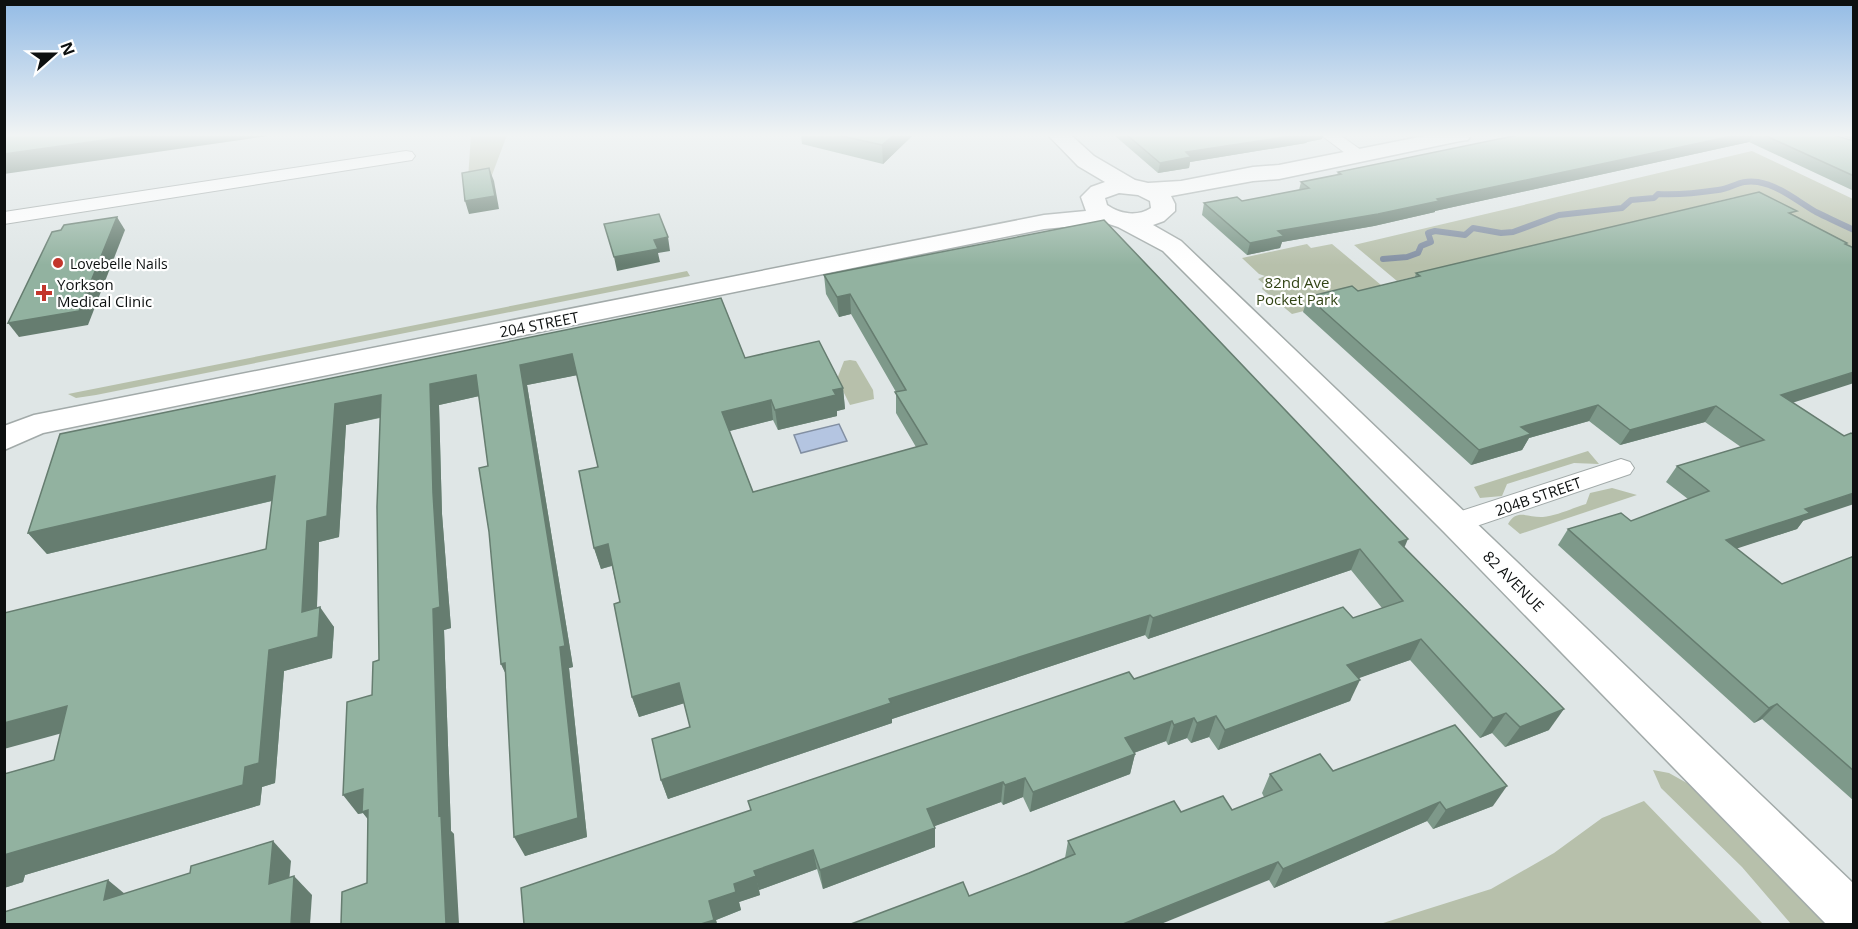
<svg xmlns="http://www.w3.org/2000/svg" width="1858" height="929" font-family="'Open Sans',sans-serif">
  <style>
    .green { fill: #b7c0ab }
    .water { fill: #b4c5e1; stroke: #828fa2; stroke-width: 1.5 }
    .lines { fill: none; stroke-linecap: round; stroke-linejoin: round }
    .stream { stroke: #828fa2; stroke-width: 6 }
    .minor-casing { stroke: #a2aaa9; stroke-width: 2 }
    .tertiary-casing { stroke: #a2aaa9; stroke-width: 3 }
    .minor { fill: #fff; fill-rule: evenodd }
    .tertiary { fill: #fff; fill-rule: evenodd }
    .wall { fill: #7e998a }
    .shaded-wall { fill: #667d70 }
    .building { fill: #92b2a0; stroke: #667d70; stroke-width: 1.5 }
    .poi-dot { fill: #c3362c; stroke: #fff; stroke-width: 2 }
    .labels { text-anchor: middle; dominant-baseline: central; stroke-width: 4.5; stroke-linejoin: round; paint-order: stroke }
    .far-poi-label { font-size: 14px; fill: #0d1010; stroke: #fff; text-anchor: start }
    .park-label { font-size: 15px; fill: #324415; stroke: #fff }
    .poi-label { font-size: 15px; fill: #0d1010; stroke: #fff; text-anchor: start }
    .street-label { font-size: 15px; fill: #0d1010; stroke: #fff }
  </style>
  <rect width="100%" height="100%" fill="#dfe6e6"/>
  <!-- green -->
  <g class="green">
    <path d="M471 135H507L492 175 468 179Z"/>
    <path d="M1752 151 1853 199V258L1735 197 1397 281 1354 245Z"/>
    <path d="M1307 244 1311 248 1332 244 1387 290 1292 314 1262 289 1264 284 1258 279 1265 276 1259 274 1242 258Z"/>
    <path d="M687 271 690 276 96 395 76 398 68 394Z"/>
    <path d="M850 360 856 361 873 390 874 399 850 405 837 379 844 361Z"/>
    <path d="M1588 451 1599 464 1574 463 1507 484 1502 496 1480 498 1474 487Z"/>
    <path d="M1612 488 1637 495 1520 534 1508 524C1517 508 1528 518 1543 517 1556 516 1573 508 1586 504L1590 493Z"/>
    <path d="M1653 770 1669 773 1703 792 1835 924H1791L1742 867 1661 788Z"/>
    <path d="M1644 801 1763 924H1380L1491 889 1554 853 1602 818Z"/>
  </g>
  <!-- water -->
  <path class="water" d="M839 424 847 441 801 453 794 435Z"/>
  <g class="lines">
    <!-- stream -->
    <path class="stream" d="M1383 259 1407 257 1418 253 1421 246 1431 242 1428 233 1435 231 1465 235 1473 228 1501 233 1513 232 1559 215 1622 208 1631 200 1654 198 1658 194C1678 195 1698 193 1718 190 1733 188 1740 179 1758 182 1780 186 1797 201 1816 212 1828 218 1841 224 1854 230"/>
    <!-- minor casing -->
    <g class="minor-casing">
      <g id="minor">
        <path d="M1321 135H1340L1368 155 1365 159H1353Z"/>
        <path d="M406 151 412 152 415 156 412 160 4 224V212Z"/>
        <path d="M1621 459 1630 462 1634 468 1630 474 1456 533 1446 530 1442 523 1446 516Z"/>
      </g>
    </g>
    <!-- tertiary casing -->
    <g class="tertiary-casing">
      <path id="tertiary" d="M1048 135H1071L1094 156 1135 180 1148 183 1181 181 1253 167 1279 165 1429 135H1471L1468 140 1460 141 1279 179 1253 181 1171 196 1175 204V211L1164 221 1153 225 1181 241 1854 884V924H1826L1444 532 1163 251 1118 227 1106 223 1044 229 77 426 43 433 4 450V426L34 415 1044 215 1086 211 1081 197 1091 187 1105 182 1078 166ZM1119 193 1138 195 1150 201 1151 208C1137 217 1120 214 1107 205L1105 198Z"/>
    </g>
    <!-- minor -->
    <use href="#minor" class="minor"/>
    <!-- tertiary -->
    <use href="#tertiary" class="tertiary"/>
  </g>
  <!-- wall -->
  <g class="wall">
    <path d="M801 135H912V136L883 164 802 144Z"/>
    <path d="M1114 135H1323L1322 139 1307 142 1306 143 1190 162 1189 168 1158 173Z"/>
    <path d="M1505 135H1834L1854 141V191L1749 142 1435 211V212L1374 226 1282 242 1280 248 1247 255 1202 215 1204 203 1242 201 1299 190 1301 182 1337 175 1338 172 1509 137Z"/>
    <path d="M1839 135H1854V140Z"/>
    <path d="M1794 215 1847 243 1793 402 1803 521 1797 529 1736 548 1782 584 1854 556V801L1762 719 1754 723 1558 545 1568 529 1631 521 1688 499 1666 482 1677 466 1741 447 1705 422 1620 445 1589 421 1529 438 1522 450 1471 465 1303 312 1308 297 1358 291 1415 277 1416 273Z"/>
    <path d="M824 275 1405 548 1549 730 1505 747 1492 733 1480 738 1410 660 1358 678 1350 701 1218 750 1209 737 1191 743 1187 738 1168 745 1166 741 1134 753 1135 754 1130 774 1030 812 1023 797 1003 805 1001 802 934 826 935 847 823 889 817 869 759 890 760 895 739 902 741 910 716 920 717 924H524L750 810 1134 679 1353 618 1382 608 1351 570 1148 639 1145 635 892 719V723L668 799 661 780 690 727 684 703 639 717 632 697 620 602 612 566 601 569 594 548 598 467 577 375 527 385 573 667 569 668 587 837 525 856 506 674 501 664 488 466 479 396 439 405 442 514 451 628 444 630 451 831 454 834 367 883 368 819 363 813 358 814 372 695 379 660 380 418 346 425 339 537 319 542 317 608 334 627 332 658 284 671 275 783 262 787 260 805 25 875 23 882 4 888V774L54 760 266 549 272 501 47 554 28 533 60 434 721 298 745 358 843 388 845 409 837 411V416L778 430 773 420 729 431 753 492 916 447 896 413V392L851 314 839 317 826 294Z"/>
    <path d="M1333 771 1493 806 1433 829 1427 821 1274 888 1269 880 969 896 1029 873 1065 858 1068 841 1181 812 1232 810 1264 797 1262 793 1270 774Z"/>
  </g>
  <!-- shaded-wall -->
  <g class="shaded-wall">
    <path d="M140 135H275L4 174V154Z"/>
    <path d="M894 135H912V136L883 164 882 145Z"/>
    <path d="M1298 135H1323L1322 139 1307 142 1306 143 1190 162 1189 168 1158 173 1160 163 1186 152Z"/>
    <path d="M1737 135H1753L1749 142 1435 211V212L1374 226 1282 242 1280 248 1247 255 1250 243 1278 231 1437 199Z"/>
    <path d="M489 168 494 181 499 209 469 214 465 201Z"/>
    <path d="M117 217 125 230 88 325 19 337 8 323Z"/>
    <path d="M668 237 670 251 658 253 660 262 617 271 614 257 654 240Z"/>
    <path d="M850 294 851 314 839 317 837 297Z"/>
    <path d="M572 354 578 375 527 385 573 667 569 668 587 837 525 856 514 837 520 365Z"/>
    <path d="M1854 372V383L1770 410 1781 395Z"/>
    <path d="M476 375 484 395 439 405 442 514 451 628 444 630 451 831 454 834 459 924H446L439 816 433 609 430 384Z"/>
    <path d="M843 388 845 409 837 411V416L778 430 775 410 833 390Z"/>
    <path d="M381 395 391 415 346 425 339 537 319 542 316 632 302 612 307 521 335 404Z"/>
    <path d="M771 400 773 420 726 432 722 412Z"/>
    <path d="M1598 405 1589 421 1529 438 1522 450 1471 465 1479 450 1521 427Z"/>
    <path d="M1716 406 1705 422 1620 445 1630 430Z"/>
    <path d="M275 476 288 497 47 554 28 533Z"/>
    <path d="M1854 493V504L1803 521 1797 529 1714 556 1726 540 1805 509Z"/>
    <path d="M1408 539 1399 560V542Z"/>
    <path d="M608 544 614 565 601 569 594 548Z"/>
    <path d="M1360 549 1351 570 1148 639 1153 618Z"/>
    <path d="M320 607 334 627 332 658 284 671 275 783 262 787 260 805 25 875 23 882 4 888V855L245 767 269 650Z"/>
    <path d="M1150 615 1145 635 892 719V723L668 799 661 780 889 699Z"/>
    <path d="M1421 639 1410 660 1337 686 1347 665Z"/>
    <path d="M505 663 511 685 501 664Z"/>
    <path d="M1360 680 1350 701 1218 750 1225 730Z"/>
    <path d="M679 683 685 703 639 717 632 697Z"/>
    <path d="M1777 704 1762 719 1754 723 1769 708Z"/>
    <path d="M67 706 88 726 4 749V723Z"/>
    <path d="M1564 709 1549 730 1505 747 1520 727Z"/>
    <path d="M1506 713 1492 733 1480 738 1493 718Z"/>
    <path d="M1216 716 1209 737 1191 743 1197 723Z"/>
    <path d="M1194 718 1187 738 1168 745 1174 725Z"/>
    <path d="M1172 721 1166 741 1120 758 1125 738Z"/>
    <path d="M1135 754 1130 774 1030 812 1033 792Z"/>
    <path d="M1025 778 1023 797 1003 805 1005 785Z"/>
    <path d="M1003 782 1001 802 927 829V809Z"/>
    <path d="M1507 786 1493 806 1433 829 1446 810Z"/>
    <path d="M363 789 377 831 363 813 358 814 343 795Z"/>
    <path d="M1440 802 1427 821 1274 888 1283 869Z"/>
    <path d="M935 828V847L823 889 820 870Z"/>
    <path d="M273 841 291 861 287 903 269 884Z"/>
    <path d="M813 850 817 869 759 890 754 871Z"/>
    <path d="M1278 862 1269 880 1161 924H1123Z"/>
    <path d="M294 876 312 895 310 924H291Z"/>
    <path d="M756 876 760 895 739 902 741 910 716 920 717 924H701L709 901 734 884Z"/>
    <path d="M108 880 131 899 104 900Z"/>
  </g>
  <!-- building -->
  <g class="building">
    <path d="M4 135H140L4 154Z"/>
    <path d="M837 135H894L882 145Z"/>
    <path d="M1127 135H1298L1186 152 1191 157 1160 163Z"/>
    <path d="M1518 135H1737L1437 199 1439 201 1378 214 1278 231 1284 236 1250 243 1204 203 1237 197 1242 201 1309 188 1301 182 1341 174 1338 172Z"/>
    <path d="M1764 135H1834L1854 141V176Z"/>
    <path d="M489 168 495 196 465 201 462 173Z"/>
    <path d="M1759 192 1797 211 1789 213 1847 243 1845 244 1854 248 1852 249H1854V372L1781 395 1844 436 1851 433 1854 435V493L1805 509 1810 513 1726 540 1782 584 1854 556V771L1777 704 1769 708 1568 529 1621 513 1631 521 1709 491 1677 466 1764 440 1716 406 1630 430 1598 405 1521 427 1531 434 1479 450 1308 297 1352 286 1358 291 1420 276 1416 273Z"/>
    <path d="M659 214 668 237 654 240 658 249 614 257 604 224Z"/>
    <path d="M117 217 79 311 8 323 52 232 61 230 64 225Z"/>
    <path d="M1104 220 1408 539 1399 542 1564 709 1520 727 1506 713 1493 718 1421 639 1347 665 1360 680 1225 730 1216 716 1197 723 1194 718 1174 725 1172 721 1125 738 1135 754 1033 792 1025 778 1005 785 1003 782 927 809 935 828 820 870 813 850 754 871 756 876 734 884 736 892 709 901 714 920 701 924H524L521 888 751 810 748 801 1129 672 1134 679 1343 607 1353 618 1403 601 1360 549 1153 618 1150 615 889 699 891 703 661 780 652 739 690 727 679 683 632 697 614 604 620 602 608 544 594 548 579 471 598 467 572 354 520 365 565 646 560 647 578 818 514 837 505 663 501 664 489 532 479 468 488 466 476 375 430 384 433 493 440 607 433 609 439 816 441 815 446 924H341L342 892 367 883 368 810 362 812 363 789 343 795 347 702 372 695 373 662 379 660 377 507 381 395 335 404 327 516 307 521 302 612 320 607 318 637 269 650 259 763 245 767 243 785 4 855V774L54 760 67 706 4 723V613L266 549 275 476 28 533 60 434 721 298 745 358 819 341 843 388 833 390 836 395 775 410 771 400 722 412 753 492 927 444 895 392 906 390 850 294 837 297 824 275Z"/>
    <path d="M1455 725 1507 786 1446 810 1440 802 1283 869 1278 862 1123 924H851L963 882 969 896 1029 873 1075 854 1068 841 1174 801 1181 812 1223 796 1232 810 1282 790 1270 774 1320 754 1333 771Z"/>
    <path d="M273 841 269 884 294 876 291 924H4V912L108 880 104 900 190 873 191 866Z"/>
  </g>
  <!-- sky -->
  <linearGradient id="sky" x2="0" y2="1"><stop stop-color="#93bbe5"/><stop offset="0.51" stop-color="#f1f4f4"/><stop offset="1" stop-color="#f1f4f4" stop-opacity="0"/></linearGradient>
  <rect width="1858" height="265" fill="url(#sky)"/>
  <!-- markers -->
  <g class="poi-dot">
    <circle cx="58" cy="263" r="6"/>
    <path d="M41 284h6v6h6v6h-6v6h-6v-6h-6v-6h6z"/>
  </g>
  <g class="labels">
    <!-- far-poi labels -->
    <g class="far-poi-label">
      <text x="70" y="263">Lovebelle Nails</text>
    </g>
    <!-- park labels -->
    <g class="park-label">
      <text x="1297" y="282">82nd Ave<tspan x="1297" dy="17">Pocket Park</tspan></text>
    </g>
    <!-- poi labels -->
    <g class="poi-label">
      <text x="57" y="284">Yorkson<tspan x="57" dy="17">Medical Clinic</tspan></text>
    </g>
    <!-- street labels -->
    <g class="street-label">
      <text transform="translate(539 324) rotate(-11)">204 STREET</text>
      <text transform="translate(1538 496) rotate(-19)">204B STREET</text>
      <text transform="translate(1514 581) rotate(45)">82 AVENUE</text>
    </g>
  </g>
  <!-- border -->
  <rect width="1858" height="929" fill="none" stroke="#0d1010" stroke-width="12"/>
  <!-- north arrow -->
  <g transform="translate(54 54) rotate(69)" stroke="#ffffff" stroke-width="4.5" paint-order="stroke">
  <path d="M0-4.5L10 22L0 15L-10 22Z" fill="#0d1010"/>
  <text y="-9" font-size="16" font-weight="bold" text-anchor="middle" fill="#0d1010">N</text>
  </g>
</svg>
